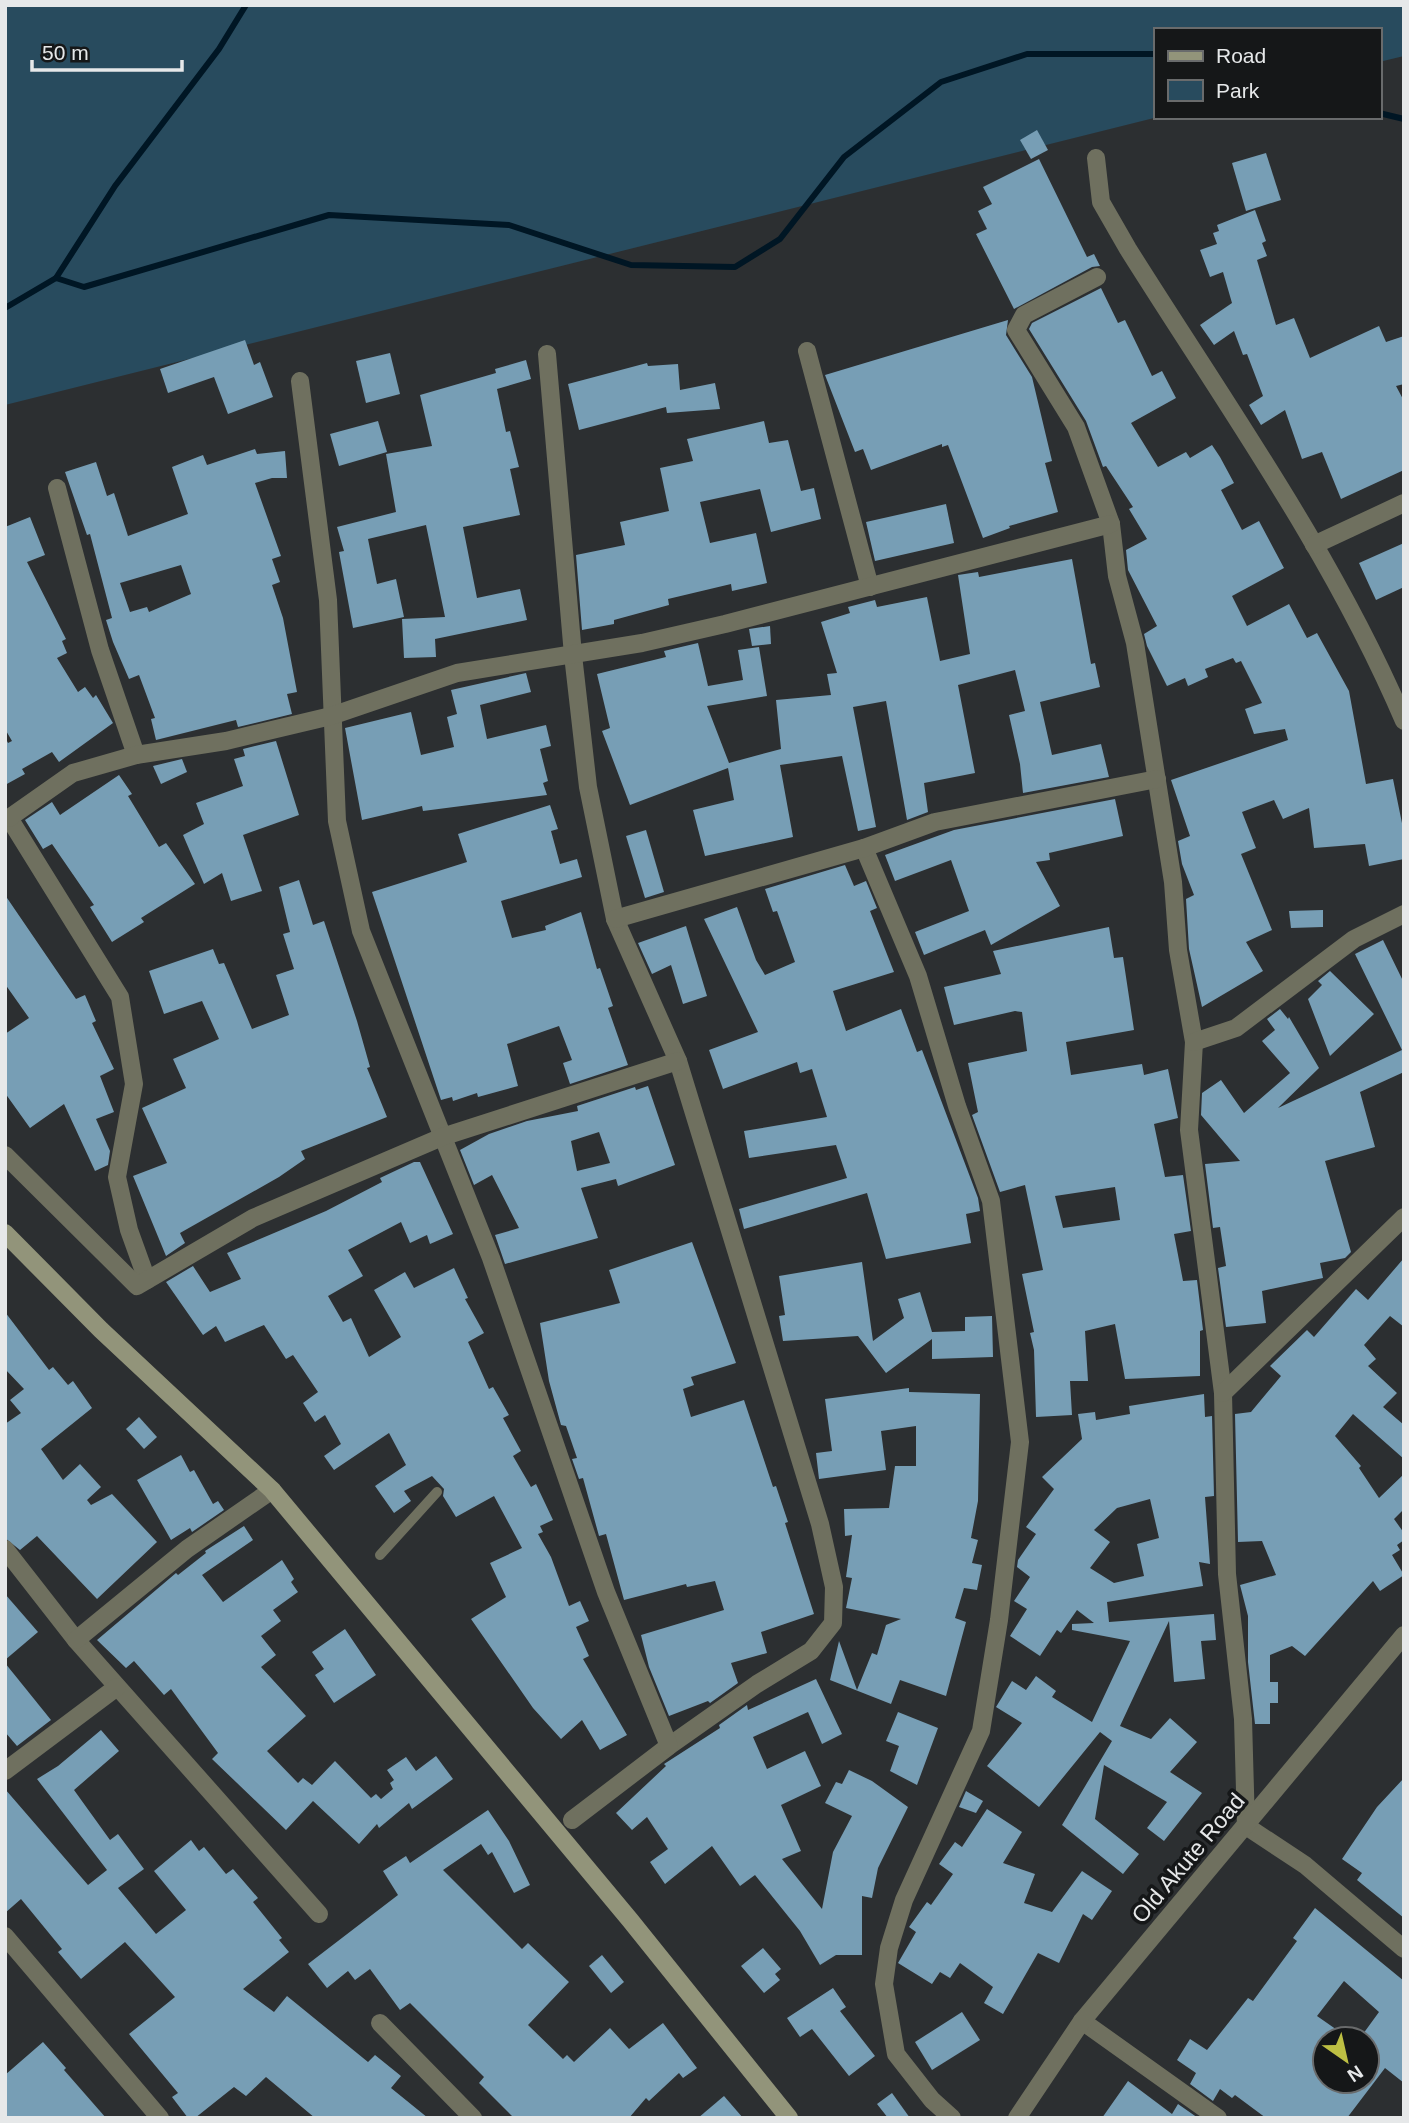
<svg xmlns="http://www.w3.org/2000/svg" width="1409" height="2123" font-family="Arial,sans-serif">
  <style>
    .green { fill: #284b5e }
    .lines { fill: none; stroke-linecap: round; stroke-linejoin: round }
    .stream { stroke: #001624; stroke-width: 6 }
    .building { fill: #779eb5; fill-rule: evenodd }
    .service { stroke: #6f705f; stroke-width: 10 }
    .minor { stroke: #6f705f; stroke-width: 18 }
    .secondary { stroke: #92947a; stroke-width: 18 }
    .labels { text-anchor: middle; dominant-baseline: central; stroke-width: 7; stroke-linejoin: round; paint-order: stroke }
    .street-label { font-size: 23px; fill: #e6e8e9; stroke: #151718 }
  </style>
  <rect width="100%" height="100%" fill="#2c2f31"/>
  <!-- green -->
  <path class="green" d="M5 5H1404V56L1379 62V30H1155V117H1158L5 405Z"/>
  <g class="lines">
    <!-- stream -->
    <g class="stream">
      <path d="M1379 113 1404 119"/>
      <path d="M56 278 115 186 219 49 246 5"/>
      <path d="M5 308 56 278 84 287 329 215 509 225 631 265 735 267 780 239 844 157 941 82 1027 54H1155"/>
    </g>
  </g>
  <!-- building -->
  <g class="building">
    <path d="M1037 130 1048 150 1031 159 1020 140Z"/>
    <path d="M1266 153 1281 200 1246 211 1232 163Z"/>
    <path d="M1039 159 1087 257 1094 254 1100 266 1092 267 1014 309 976 234 987 229 978 211 992 204 983 187Z"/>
    <path d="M1255 210 1266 241 1262 243 1267 256 1257 260 1276 325 1294 318 1310 358 1379 326 1386 342 1404 336V384L1396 386 1404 401V470L1341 499 1322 452 1302 459 1285 410 1261 425 1249 405 1263 396 1247 354 1243 355 1234 331 1214 345 1200 325 1232 303 1223 272 1210 277 1200 250 1217 244 1213 233 1219 231 1217 225Z"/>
    <path d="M1101 288 1118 323 1125 320 1152 376 1162 371 1176 398 1131 423 1158 467 1186 452 1190 458 1212 445 1220 457 1234 483 1221 490 1242 530 1259 521 1284 568 1232 596 1247 626 1289 604 1307 638 1317 633 1349 691 1366 784 1393 779 1404 833V859L1369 866 1365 844 1314 848 1309 808 1283 819 1274 800 1242 812 1256 848 1241 854 1272 930 1246 942 1263 971 1202 1007 1189 949 1186 899 1194 895 1182 864 1178 841 1190 836 1171 780 1288 740 1285 729 1254 734 1245 709 1262 703 1241 661 1236 663 1233 658 1205 669 1208 677 1188 686 1185 678 1167 686 1147 646 1144 634 1157 626 1128 570 1126 550 1147 539 1129 509 1133 507 1106 466 1103 467 1086 421 1029 329 1032 323Z"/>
    <path d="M1008 320 1006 335 1032 377 1052 461 1045 463 1058 512 1009 526 1010 528 983 538 948 445 942 447V444L871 470 863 449 855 452 825 375Z"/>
    <path d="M245 340 254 365 260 362 273 397 228 414 214 377 168 393 160 369Z"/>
    <path d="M390 353 400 394 366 403 356 361Z"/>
    <path d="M526 360 531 379 497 389 506 432 510 431 519 467 510 469 520 515 463 527 477 598 520 589 527 620 435 639 436 657 404 658 402 619 445 617 426 525 368 539 377 584 396 579 404 617 353 628 339 552 344 551 337 527 396 512 386 454 432 446 420 395 496 373 495 369Z"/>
    <path d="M647 363 648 366 678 364 680 390 715 383 720 409 667 413 666 407 579 430 568 384Z"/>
    <path d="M378 421 387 452 339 466 330 434Z"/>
    <path d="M764 421 769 443 788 440 801 491 814 488 821 519 771 532 760 489 700 502 710 543 756 533 767 583 732 591 731 584 668 599 669 605 614 620V624L582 630 576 555 625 545 620 522 669 511 660 468 693 461 687 439Z"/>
    <path d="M255 449 257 454 285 451 287 478H272L255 483 281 556 272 559 280 582 272 585 283 618 297 692 287 694 292 714 238 727 236 720 156 740 151 719 155 718 139 675 129 679 113 642 106 620 112 618 90 534 87 535 65 472 96 462 107 496 114 493 128 536 188 514 172 467 203 455 207 465ZM181 565 191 594 149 612 147 607 130 612 120 583Z"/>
    <path d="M946 504 954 543 875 561 866 522Z"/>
    <path d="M30 517 45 555 27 562 66 639 62 641 67 653 57 658 78 692 85 687 93 698 96 695 113 723 59 762 52 752 22 769 25 774 5 785V737L8 743 12 741 5 729V527Z"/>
    <path d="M1404 543V587L1376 600 1359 563Z"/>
    <path d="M1072 559 1091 664 1095 663 1100 687 1040 702 1052 755 1101 744 1109 777 1023 793 1020 764 1009 715 1025 711 1015 670 958 685 975 773 924 783 928 812 907 820 886 701 853 707 876 827 858 831 842 756 780 765 793 837 705 856 693 810 734 800 728 768 630 805 602 731 610 728 597 674 666 657 664 651 698 643 708 686 743 680 738 650 759 647 767 696 707 706 729 763 781 749 776 700 831 695 827 674 837 673 821 622 850 613 848 607 875 600 877 607 927 597 940 661 970 654 958 575 978 572 979 577Z"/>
    <path d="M770 626 771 644 752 646 749 629Z"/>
    <path d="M526 673 531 692 480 705 487 739 546 725 551 746 540 749 548 781 543 783 547 795 423 811 422 806 362 820 345 728 411 712 421 755 454 747 447 717 457 714 451 690Z"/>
    <path d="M276 741 299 815 243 835 262 891 231 901 222 873 204 884 183 835 204 824 196 803 243 786 234 759 245 756 243 749Z"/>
    <path d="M182 759 187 772 161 784 153 766Z"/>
    <path d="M119 775 132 794 128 796 159 847 166 843 195 884 141 918 144 922 112 942 90 907 94 905 52 844 43 849 25 820 52 802 60 815Z"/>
    <path d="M1115 799 1123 836 1049 853 1050 860 1036 862 1060 906 991 945 985 930 924 955 915 932 969 911 951 860 895 881 885 855 954 830Z"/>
    <path d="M550 805 558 829 551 831 560 864 577 859 582 877 501 901 512 938 546 930 545 926 581 912 597 969 600 968 613 1006 608 1008 628 1065 570 1084 563 1063 572 1060 559 1026 507 1044 518 1086 478 1097 477 1093 453 1101 452 1097 441 1100 372 892 467 862 458 834Z"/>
    <path d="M646 830 664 892 645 898 626 836Z"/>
    <path d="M845 865 854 886 866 881 877 908 870 911 894 972 833 991 846 1031 901 1009 917 1052 922 1050 978 1198 980 1211 966 1214 971 1243 886 1259 867 1193 744 1229 739 1209 847 1178 836 1145 749 1158 744 1131 827 1117 812 1069 800 1073 797 1062 723 1089 709 1050 758 1032 704 919 737 907 756 960 765 975 795 962 777 911 773 912 765 889Z"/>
    <path d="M299 880 313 925 324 921 357 1021 370 1067 367 1068 387 1117 301 1151 305 1159 279 1177 180 1233 185 1243 166 1256 133 1176 167 1163 142 1108 186 1088 173 1059 219 1039 202 1001 164 1014 149 971 213 949 219 964 224 963 252 1029 289 1015 276 975 294 969 283 934 290 932 279 887Z"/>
    <path d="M5 895 76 999 85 995 96 1021 92 1023 114 1069 100 1076 114 1112 96 1119 110 1151 108 1165 95 1171 64 1104 30 1128 5 1093V1034L29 1018 5 984Z"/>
    <path d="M1323 910V927L1291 928 1289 911Z"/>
    <path d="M686 926 707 996 683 1004 671 965 652 974 638 943Z"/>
    <path d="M1109 927 1114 958 1123 957 1134 1030 1066 1042 1071 1075 1142 1064 1144 1075 1168 1069 1178 1118 1154 1124 1165 1177 1183 1175 1191 1231 1174 1234 1183 1281 1197 1280 1203 1330 1200 1331V1376L1125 1379 1115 1324 1085 1331 1088 1381H1070L1072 1415 1036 1417 1034 1350 1030 1333 1034 1332 1022 1274 1043 1270 1025 1185 1000 1192 972 1115 978 1112 968 1063 1027 1051 1022 1012 1015 1011 954 1025 944 987 1001 974 993 951ZM1115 1187 1120 1220 1063 1228 1055 1196Z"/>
    <path d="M1383 940 1404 983V1072L1360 1092 1375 1147 1325 1161 1351 1252 1345 1258 1320 1263 1323 1278 1262 1291 1266 1323 1226 1327 1218 1268 1226 1266 1220 1227 1213 1228 1205 1164 1240 1161 1201 1115 1202 1093 1221 1080 1244 1113 1290 1073 1262 1041 1275 1030 1267 1019 1280 1009 1288 1019 1289 1017 1319 1068 1278 1108 1402 1050 1355 954Z"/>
    <path d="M1330 971 1374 1014 1330 1056 1308 999 1322 985 1318 981Z"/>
    <path d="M648 1086 675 1165 618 1186 616 1179 581 1188 598 1238 505 1264 495 1235 519 1228 492 1175 474 1185 460 1150 489 1134 527 1121 578 1111 577 1106 635 1087 636 1090ZM599 1132 610 1163 577 1171 571 1141Z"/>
    <path d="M414 1162H420L453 1234 430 1244 427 1235 410 1243 401 1222 348 1250 363 1276 328 1296 343 1322 351 1318 369 1357 401 1337 374 1290 405 1272 414 1288 454 1268 468 1298 465 1299 484 1333 468 1342 489 1389 493 1387 509 1415 503 1418 521 1451 513 1456 531 1487 536 1484 553 1520 540 1526 543 1532 538 1534 551 1557 569 1606 580 1601 589 1621 576 1627 589 1656 583 1659 627 1735 600 1750 582 1720 561 1739 533 1708 471 1619 506 1597 490 1563 522 1548 494 1496 456 1517 443 1496 444 1489 432 1476 404 1491 411 1501 394 1513 375 1486 406 1465 389 1433 334 1470 324 1456 341 1444 325 1415 315 1422 303 1403 318 1392 293 1355 286 1359 264 1325 225 1342 216 1326 203 1335 166 1282 193 1266 210 1292 241 1279 227 1253 326 1211 382 1182 380 1178Z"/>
    <path d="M692 1242 736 1363 691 1377 694 1385 683 1389 691 1417 744 1400 773 1487 776 1486 788 1522 785 1523 814 1614 761 1632 767 1653 731 1663 738 1683 710 1703 708 1701 669 1716 649 1667 641 1635 724 1610 715 1581 687 1587 686 1584 624 1600 606 1534 599 1536 583 1478 579 1479 572 1459 577 1458 566 1426 561 1425 549 1381 540 1323 620 1303 609 1270Z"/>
    <path d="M1404 1258V1327L1390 1316 1364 1345 1376 1359 1368 1366 1397 1393 1383 1407 1404 1425V1459L1353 1414 1335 1436 1361 1466 1359 1468 1379 1498 1404 1474V1509L1394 1519 1404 1533V1540L1397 1545 1400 1550 1392 1555 1404 1575 1380 1591 1373 1581 1305 1656 1292 1646 1270 1655V1682H1278V1703H1270V1724H1255L1248 1662V1616L1240 1585 1276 1575 1262 1541 1238 1542 1235 1414 1251 1412 1281 1376 1270 1366 1307 1330 1314 1337 1356 1289 1368 1300Z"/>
    <path d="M862 1262 873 1341 904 1318 898 1299 920 1292 932 1332 965 1331V1317L992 1316 993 1357 932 1359V1339L886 1373 858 1336 783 1341 779 1316 785 1315 779 1276Z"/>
    <path d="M5 1312 49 1370 53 1367 68 1385 73 1381 92 1408 41 1449 63 1480 80 1464 101 1487 87 1500 91 1505 112 1494 157 1542 97 1599 37 1536 20 1550 5 1538V1424L21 1413 10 1400 24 1389 5 1369Z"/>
    <path d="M909 1388V1392L980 1394 978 1501 971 1538 978 1540 972 1563 982 1565 977 1590 964 1588 955 1618 966 1622 946 1696 900 1680 891 1704 830 1680 839 1641 857 1690 872 1653 877 1655 886 1625 901 1619 846 1608 852 1578 846 1577 852 1535 845 1536 844 1509 889 1508 895 1466H916V1426L881 1431 886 1470 819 1479 816 1453 832 1451 825 1399Z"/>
    <path d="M1204 1394 1205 1417 1212 1416 1214 1496 1205 1497 1210 1564 1199 1562 1203 1586 1107 1602 1109 1622 1214 1614 1216 1640 1201 1641 1205 1679 1174 1682 1169 1621 1120 1726 1151 1739 1170 1718 1197 1742 1170 1772 1202 1793 1164 1841 1147 1828 1167 1802 1104 1765 1095 1819 1139 1854 1123 1874 1062 1825 1112 1741 1100 1732 1039 1807 987 1766 1022 1723 996 1707 1012 1681 1026 1690 1036 1676 1056 1691 1052 1697 1092 1722 1130 1641 1072 1630V1624L1094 1623 1077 1610 1061 1633 1057 1630 1040 1656 1010 1636 1027 1609 1014 1601 1030 1577 1017 1567 1018 1560 1036 1534 1026 1527 1054 1489 1042 1477 1082 1439 1078 1414 1095 1412 1096 1420 1130 1414 1129 1406ZM1150 1499 1159 1538 1137 1544 1144 1576 1114 1583 1090 1568 1110 1542 1094 1530 1117 1508Z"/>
    <path d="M139 1417 157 1437 144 1449 126 1429Z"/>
    <path d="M181 1455 190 1472 194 1470 213 1504 218 1501 224 1510 192 1532 190 1528 171 1540 137 1480Z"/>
    <path d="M244 1526 253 1540 202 1575 223 1602 282 1560 294 1579 291 1582 298 1592 273 1610 281 1621 261 1636 276 1655 261 1667 306 1716 267 1751 298 1783 303 1778 312 1785 335 1761 371 1798 376 1794 381 1799 393 1789 390 1783 394 1780 387 1770 406 1757 416 1771 436 1756 453 1779 412 1809 409 1803 379 1828 377 1824 359 1844 313 1801 286 1830 212 1759 218 1753 171 1689 164 1695 134 1661 126 1668 97 1640 176 1573 178 1575 206 1553 205 1551Z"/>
    <path d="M5 1594 38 1632 5 1660Z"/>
    <path d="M345 1629 376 1675 334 1703 315 1675 324 1669 312 1652Z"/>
    <path d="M5 1663 51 1720 17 1746 5 1732Z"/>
    <path d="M816 1679 842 1734 822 1744 808 1712 753 1737 767 1769 805 1751 821 1786 781 1805 801 1851 782 1859 822 1909 833 1852 852 1816 825 1803 836 1782 842 1784 849 1770 872 1781 908 1807 878 1868 872 1898 862 1896V1955H836L820 1965 800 1931 755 1875 740 1886 712 1846 665 1884 650 1862 668 1849 647 1817 632 1830 616 1813 666 1766 664 1764 720 1728 719 1725 747 1705 748 1710Z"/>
    <path d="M898 1712 938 1728 917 1785 890 1771 899 1746 886 1741Z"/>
    <path d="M101 1730 119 1751 74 1790 110 1840 118 1834 144 1869 118 1888 156 1934 186 1910 154 1871 191 1840 199 1851 204 1847 226 1874 233 1869 258 1898 253 1902 282 1938 279 1940 289 1952 243 1989 274 2012 287 1996 368 2062 375 2055 401 2076 391 2088 428 2118H315L266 2077 246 2096 234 2087 195 2118H188L172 2097 178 2093 129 2034 175 1997 125 1942 81 1979 58 1952 62 1949 21 1899 5 1913V1789L88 1885 107 1870 37 1779 58 1766Z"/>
    <path d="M1404 1778V1918L1357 1880 1362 1873 1342 1859 1377 1807Z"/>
    <path d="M966 1791 983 1801 976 1813 959 1807Z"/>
    <path d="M987 1809 1022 1832 1003 1863 1035 1874 1024 1903 1052 1912 1082 1871 1112 1891 1092 1920 1083 1914 1059 1963 1038 1953 1003 2014 984 2003 993 1987 960 1963 950 1978 940 1972 932 1984 898 1963 916 1932 909 1927 927 1902 931 1905 953 1874 939 1864 955 1842 962 1847Z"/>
    <path d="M488 1810 509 1841 530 1885 514 1893 492 1852 488 1855 481 1844 443 1870 522 1949 528 1943 569 1982 528 2025 563 2059 567 2055 574 2062 610 2028 629 2049 663 2023 697 2068 683 2078 679 2073 649 2101 646 2098 629 2118H514L479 2083 484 2077 410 2003 400 2010 370 1969 355 1980 348 1971 327 1988 308 1964 398 1895 383 1871 406 1856 410 1863Z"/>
    <path d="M1315 1908 1404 1981V2083L1385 2068 1347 2118H1266L1235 2095 1232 2098 1220 2089 1213 2101 1190 2084 1196 2073 1177 2060 1190 2039 1207 2050 1248 1998 1253 2001 1297 1941 1293 1938ZM1344 1981 1379 2012 1363 2034 1367 2036V2081H1325V2039H1350L1317 2016Z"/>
    <path d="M763 1948 781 1969 775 1974 780 1980 764 1993 741 1966Z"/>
    <path d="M602 1955 624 1982 611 1993 589 1966Z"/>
    <path d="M833 1988 846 2007 840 2011 875 2056 849 2076 812 2029 800 2037 787 2018Z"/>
    <path d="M962 2012 980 2040 932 2070 915 2042Z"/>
    <path d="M43 2042 66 2068 64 2070 106 2118H5V2075Z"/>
    <path d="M1128 2081 1172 2114 1178 2104 1198 2118H1102Z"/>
    <path d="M892 2093 910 2118H888L877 2104Z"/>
    <path d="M724 2096 743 2118H698Z"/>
  </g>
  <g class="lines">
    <!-- service -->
    <path class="service" d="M380 1555 437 1492"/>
    <!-- minor -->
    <g class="minor">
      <path d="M1096 158 1101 202 1128 249C1224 402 1333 554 1404 721"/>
      <path d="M1097 277 1024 315 1016 330 1076 427 1111 524 1117 576 1135 643 1173 882 1178 950 1194 1042 1189 1130 1223 1393 1227 1574 1243 1719 1246 1826 1305 1865 1404 1949"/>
      <path d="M807 351 870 587"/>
      <path d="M547 354 573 655 588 787 615 919 678 1061 820 1524 834 1587 833 1623 811 1651 757 1684 669 1746 572 1820"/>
      <path d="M300 381 328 600 337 821 361 931 491 1258 606 1592 669 1746"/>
      <path d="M57 488 100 650 136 755"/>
      <path d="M1314 545 1404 503"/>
      <path d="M5 818H9L120 997 134 1084 117 1177 129 1230 147 1280"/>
      <path d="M9 818 73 773 136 755 226 741 331 716 457 673 642 643 725 624 1111 524"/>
      <path d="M864 848 918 976 957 1106 991 1201 1020 1442 999 1620 981 1731 904 1900 889 1948 884 1984 896 2054 932 2100 952 2118"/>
      <path d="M615 919 864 848 935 822 1157 779"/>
      <path d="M1194 1042 1236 1028 1354 939 1404 914"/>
      <path d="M5 1155 137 1286 253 1218 442 1137 678 1061"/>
      <path d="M1223 1393 1404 1217"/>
      <path d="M5 1549 76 1640 319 1914"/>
      <path d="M76 1640 187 1549 272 1490"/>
      <path d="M5 1771 117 1687"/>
      <path d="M5 1936 160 2118"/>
      <path d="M1082 2021 1218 2118"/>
      <path d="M380 2023 473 2118"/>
      <path d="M1017 2118 1082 2021 1404 1635"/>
    </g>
    <!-- secondary -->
    <path class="secondary" d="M5 1233 101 1330 272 1490 630 1920 789 2118"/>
  </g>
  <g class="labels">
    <!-- street labels -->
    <g class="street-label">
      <text transform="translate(1188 1858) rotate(-50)">Old Akute Road</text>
    </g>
  </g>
  <!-- border -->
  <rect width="1409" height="2123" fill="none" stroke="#e6e8e9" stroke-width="14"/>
  <!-- legend -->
  <rect x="1154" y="28" width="228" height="91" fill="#151718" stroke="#696b6c" stroke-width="2"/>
  <rect x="1168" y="51" width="35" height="10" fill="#92947a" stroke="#696b6c" stroke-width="2"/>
  <text x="1216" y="63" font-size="21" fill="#e6e8e9">Road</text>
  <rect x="1168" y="80" width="35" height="21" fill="#284b5e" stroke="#696b6c" stroke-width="2"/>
  <text x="1216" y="98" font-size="21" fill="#e6e8e9">Park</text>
  <!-- north arrow -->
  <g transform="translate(1346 2060) rotate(146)"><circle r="33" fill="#151718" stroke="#696b6c" stroke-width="2"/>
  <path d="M0-5L12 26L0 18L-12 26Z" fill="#bdbf43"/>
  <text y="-10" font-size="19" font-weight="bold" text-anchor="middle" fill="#e6e8e9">N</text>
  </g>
  <!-- scale -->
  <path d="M32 60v10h150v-10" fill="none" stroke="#e6e8e9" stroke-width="3.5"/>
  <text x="42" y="60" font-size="21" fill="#e6e8e9" stroke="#151718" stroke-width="5" paint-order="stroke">50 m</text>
</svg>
